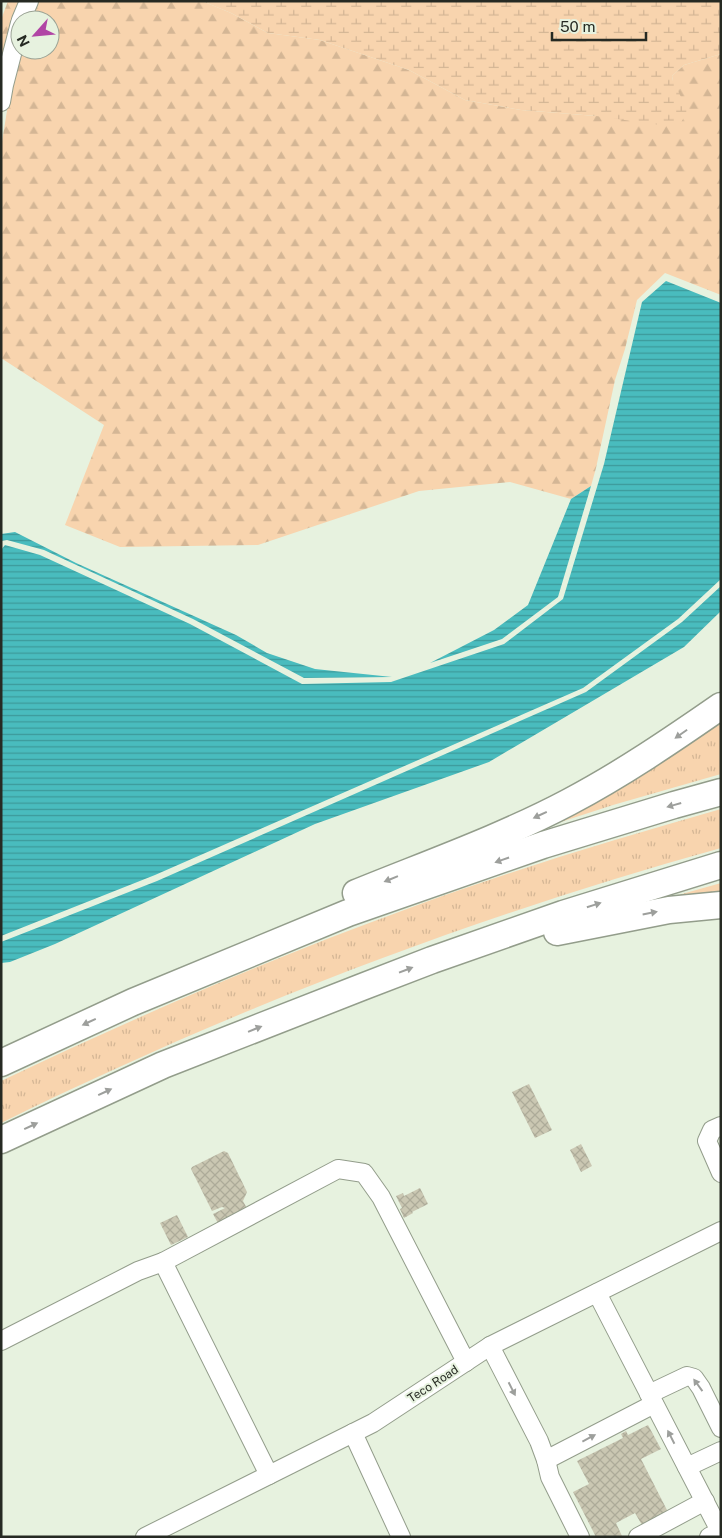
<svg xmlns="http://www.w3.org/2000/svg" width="722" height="1538" font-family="'Public Sans',sans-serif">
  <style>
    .grass { fill: url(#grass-tufts) }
    .forest { fill: url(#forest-firs) }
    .wetland { fill: url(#wetland-marsh) }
    .water { fill: url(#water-rules) }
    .building { fill: url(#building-cross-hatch) }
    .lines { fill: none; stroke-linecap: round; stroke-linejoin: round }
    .minor-casing { stroke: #939d8b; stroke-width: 20 }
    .highway-casing { stroke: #939d8b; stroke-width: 29 }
    .minor { stroke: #fff; stroke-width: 18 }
    .highway { stroke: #fff; stroke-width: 26 }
    .oneway { fill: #9d9f9c }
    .labels { text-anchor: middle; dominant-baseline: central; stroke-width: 4; stroke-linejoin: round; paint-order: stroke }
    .street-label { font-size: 12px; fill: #262a23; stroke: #e7f2df }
  </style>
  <defs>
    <pattern id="grass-tufts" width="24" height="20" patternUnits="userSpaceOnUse" patternTransform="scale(1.25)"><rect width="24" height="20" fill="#f8d4ae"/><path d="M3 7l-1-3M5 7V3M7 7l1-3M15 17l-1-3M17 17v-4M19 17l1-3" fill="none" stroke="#d4b695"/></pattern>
    <pattern id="forest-firs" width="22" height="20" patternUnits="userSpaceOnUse" patternTransform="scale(1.25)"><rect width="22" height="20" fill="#f8d4ae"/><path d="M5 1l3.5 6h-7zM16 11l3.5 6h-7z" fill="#d4b695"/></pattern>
    <pattern id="wetland-marsh" width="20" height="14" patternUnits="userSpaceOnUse" patternTransform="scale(1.25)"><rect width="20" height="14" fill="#f8d4ae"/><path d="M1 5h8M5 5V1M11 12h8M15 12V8" fill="none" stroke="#d4b695"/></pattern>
    <pattern id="water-rules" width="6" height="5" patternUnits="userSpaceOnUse" patternTransform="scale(1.25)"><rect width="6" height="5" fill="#49bcbe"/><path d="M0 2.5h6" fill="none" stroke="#3d999a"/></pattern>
    <pattern id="building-cross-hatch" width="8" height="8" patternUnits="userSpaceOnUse" patternTransform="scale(1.25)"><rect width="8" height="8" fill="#cac7b2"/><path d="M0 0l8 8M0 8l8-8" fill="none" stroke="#adab99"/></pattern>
  </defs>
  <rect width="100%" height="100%" fill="#e7f2df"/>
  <!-- grass -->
  <g class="grass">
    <path d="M721 714V774L613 805 533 831Z"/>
    <path d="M721 809V848C473 917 232 1009 1 1123V1081C134 1018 269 959 407 909 510 871 615 839 721 809Z"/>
    <path d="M721 883V899L643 905Z"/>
  </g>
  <!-- forest -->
  <g class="forest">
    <path d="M8 1H21L1 67V20Z"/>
    <path d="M36 1H202L231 13 268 33 320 40 409 70 465 100 521 110 596 116 673 81 672 76 684 65 721 54V295L665 273 637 300 625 349 615 380 596 468 591 486 571 499 510 482 419 491 258 545 120 547 65 525 104 425 1 358V148L11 86 20 50H50V20H29Z"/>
  </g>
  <!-- wetland -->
  <path class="wetland" d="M202 1H721V54L684 65 672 76 673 81 688 111 680 124 675 127 596 116 521 110 465 100 409 70 320 40 268 33 231 13Z"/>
  <!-- water -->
  <g class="water">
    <path d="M666 281 721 303V579L678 619 583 688 155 875 1 936V550L5 545 40 555 190 624 302 684 391 682 504 644 563 599 604 464 642 302Z"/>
    <path d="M591 486 558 597 502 639 430 663 494 630 528 605 571 499Z"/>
    <path d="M15 532 76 563 236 635 267 653 315 669 392 677 304 678 193 619 44 550 7 540 1 541V534Z"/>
    <path d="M721 586V611L684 647 489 762 315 824 55 944 10 962 1 963V942L157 881 586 692 682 622Z"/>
  </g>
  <!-- building -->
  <g class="building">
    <path d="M529 1084 552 1130 535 1138 512 1092Z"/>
    <path d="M581 1144 592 1166 581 1172 570 1150Z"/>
    <path d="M224 1151 228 1153 247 1192 243 1201 250 1214 221 1229 213 1214 225 1208 222 1207 212 1211 191 1169 192 1167Z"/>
    <path d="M420 1188 428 1204 412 1212 413 1213 404 1218 400 1209 402 1208 396 1196 403 1193 404 1196Z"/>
    <path d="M177 1215 188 1237 171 1245 160 1223Z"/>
    <path d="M648 1425 661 1449 641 1459 668 1512 642 1525 635 1513 616 1523 622 1536 596 1537 573 1492 589 1484 577 1461 623 1438 621 1434 626 1431 628 1435Z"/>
  </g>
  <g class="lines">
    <!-- minor casing -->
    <g class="minor-casing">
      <g id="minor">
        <path d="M21 20 29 1"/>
        <path d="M1 102 4 85 20 23"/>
        <path d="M721 1126 712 1130 707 1141 721 1173"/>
        <path d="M163 1262 269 1475"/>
        <path d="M597 1293 720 1531 709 1537"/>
        <path d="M1 1341 138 1271 163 1262 338 1169 364 1173 381 1197 466 1362"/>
        <path d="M490 1346 539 1441 546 1460 550 1477 580 1537"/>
        <path d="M649 1394 687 1376 694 1378 701 1388 721 1428"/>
        <path d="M353 1433 401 1537"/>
        <path d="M546 1460 654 1404"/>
        <path d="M687 1467 721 1451"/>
        <path d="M145 1537 373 1423 490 1346 721 1231"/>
        <path d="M638 1537 705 1501"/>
      </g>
    </g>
    <!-- highway casing -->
    <g class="highway-casing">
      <g id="highway">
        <path d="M356 893C427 864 501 838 569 802 622 774 672 740 721 706"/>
        <path d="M557 932 669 910 721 905"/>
        <path d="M1 1063 133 1002 348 913 543 845 674 805 721 792"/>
        <path d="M1 1140 163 1065 362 987 432 960 563 914 721 865"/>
      </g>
    </g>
    <!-- minor -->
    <use href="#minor" class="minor"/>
    <!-- highway -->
    <use href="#highway" class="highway"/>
  </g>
  <!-- one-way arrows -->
  <defs><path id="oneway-solid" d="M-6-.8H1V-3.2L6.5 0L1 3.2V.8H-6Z" transform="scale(1.25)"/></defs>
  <g class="oneway">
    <use href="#oneway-solid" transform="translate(681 734) rotate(145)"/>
    <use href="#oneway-solid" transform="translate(674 805) rotate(164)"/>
    <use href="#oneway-solid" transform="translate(540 815) rotate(155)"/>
    <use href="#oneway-solid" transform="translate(502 860) rotate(161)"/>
    <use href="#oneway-solid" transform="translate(391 879) rotate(158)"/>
    <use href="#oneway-solid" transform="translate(594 905) rotate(-18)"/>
    <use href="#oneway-solid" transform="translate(650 913) rotate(-11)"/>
    <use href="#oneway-solid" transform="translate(406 970) rotate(-21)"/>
    <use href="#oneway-solid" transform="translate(89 1022) rotate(155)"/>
    <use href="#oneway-solid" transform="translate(255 1029) rotate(-22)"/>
    <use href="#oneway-solid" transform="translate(105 1092) rotate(-25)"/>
    <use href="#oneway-solid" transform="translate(31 1126) rotate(-25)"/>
    <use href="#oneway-solid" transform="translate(698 1385) rotate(-126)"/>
    <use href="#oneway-solid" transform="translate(512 1389) rotate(63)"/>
    <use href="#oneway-solid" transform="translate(671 1437) rotate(-117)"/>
    <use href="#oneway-solid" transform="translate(589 1438) rotate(-28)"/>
  </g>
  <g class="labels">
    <!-- street labels -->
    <g class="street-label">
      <text transform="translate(433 1384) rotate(-33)">Teco Road</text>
    </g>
  </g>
  <!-- border -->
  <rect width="722" height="1538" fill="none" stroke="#262a23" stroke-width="5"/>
  <!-- north arrow -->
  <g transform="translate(35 35) rotate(243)"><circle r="24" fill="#e7f2df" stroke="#9aa294"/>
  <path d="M0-4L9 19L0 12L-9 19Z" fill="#b145a5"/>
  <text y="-8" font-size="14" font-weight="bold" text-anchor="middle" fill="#262a23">N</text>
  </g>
  <!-- scale -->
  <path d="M552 32v8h94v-8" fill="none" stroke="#262a23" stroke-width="2.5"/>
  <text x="560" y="32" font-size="15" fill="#262a23" stroke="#e7f2df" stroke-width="4" paint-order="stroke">50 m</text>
</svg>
